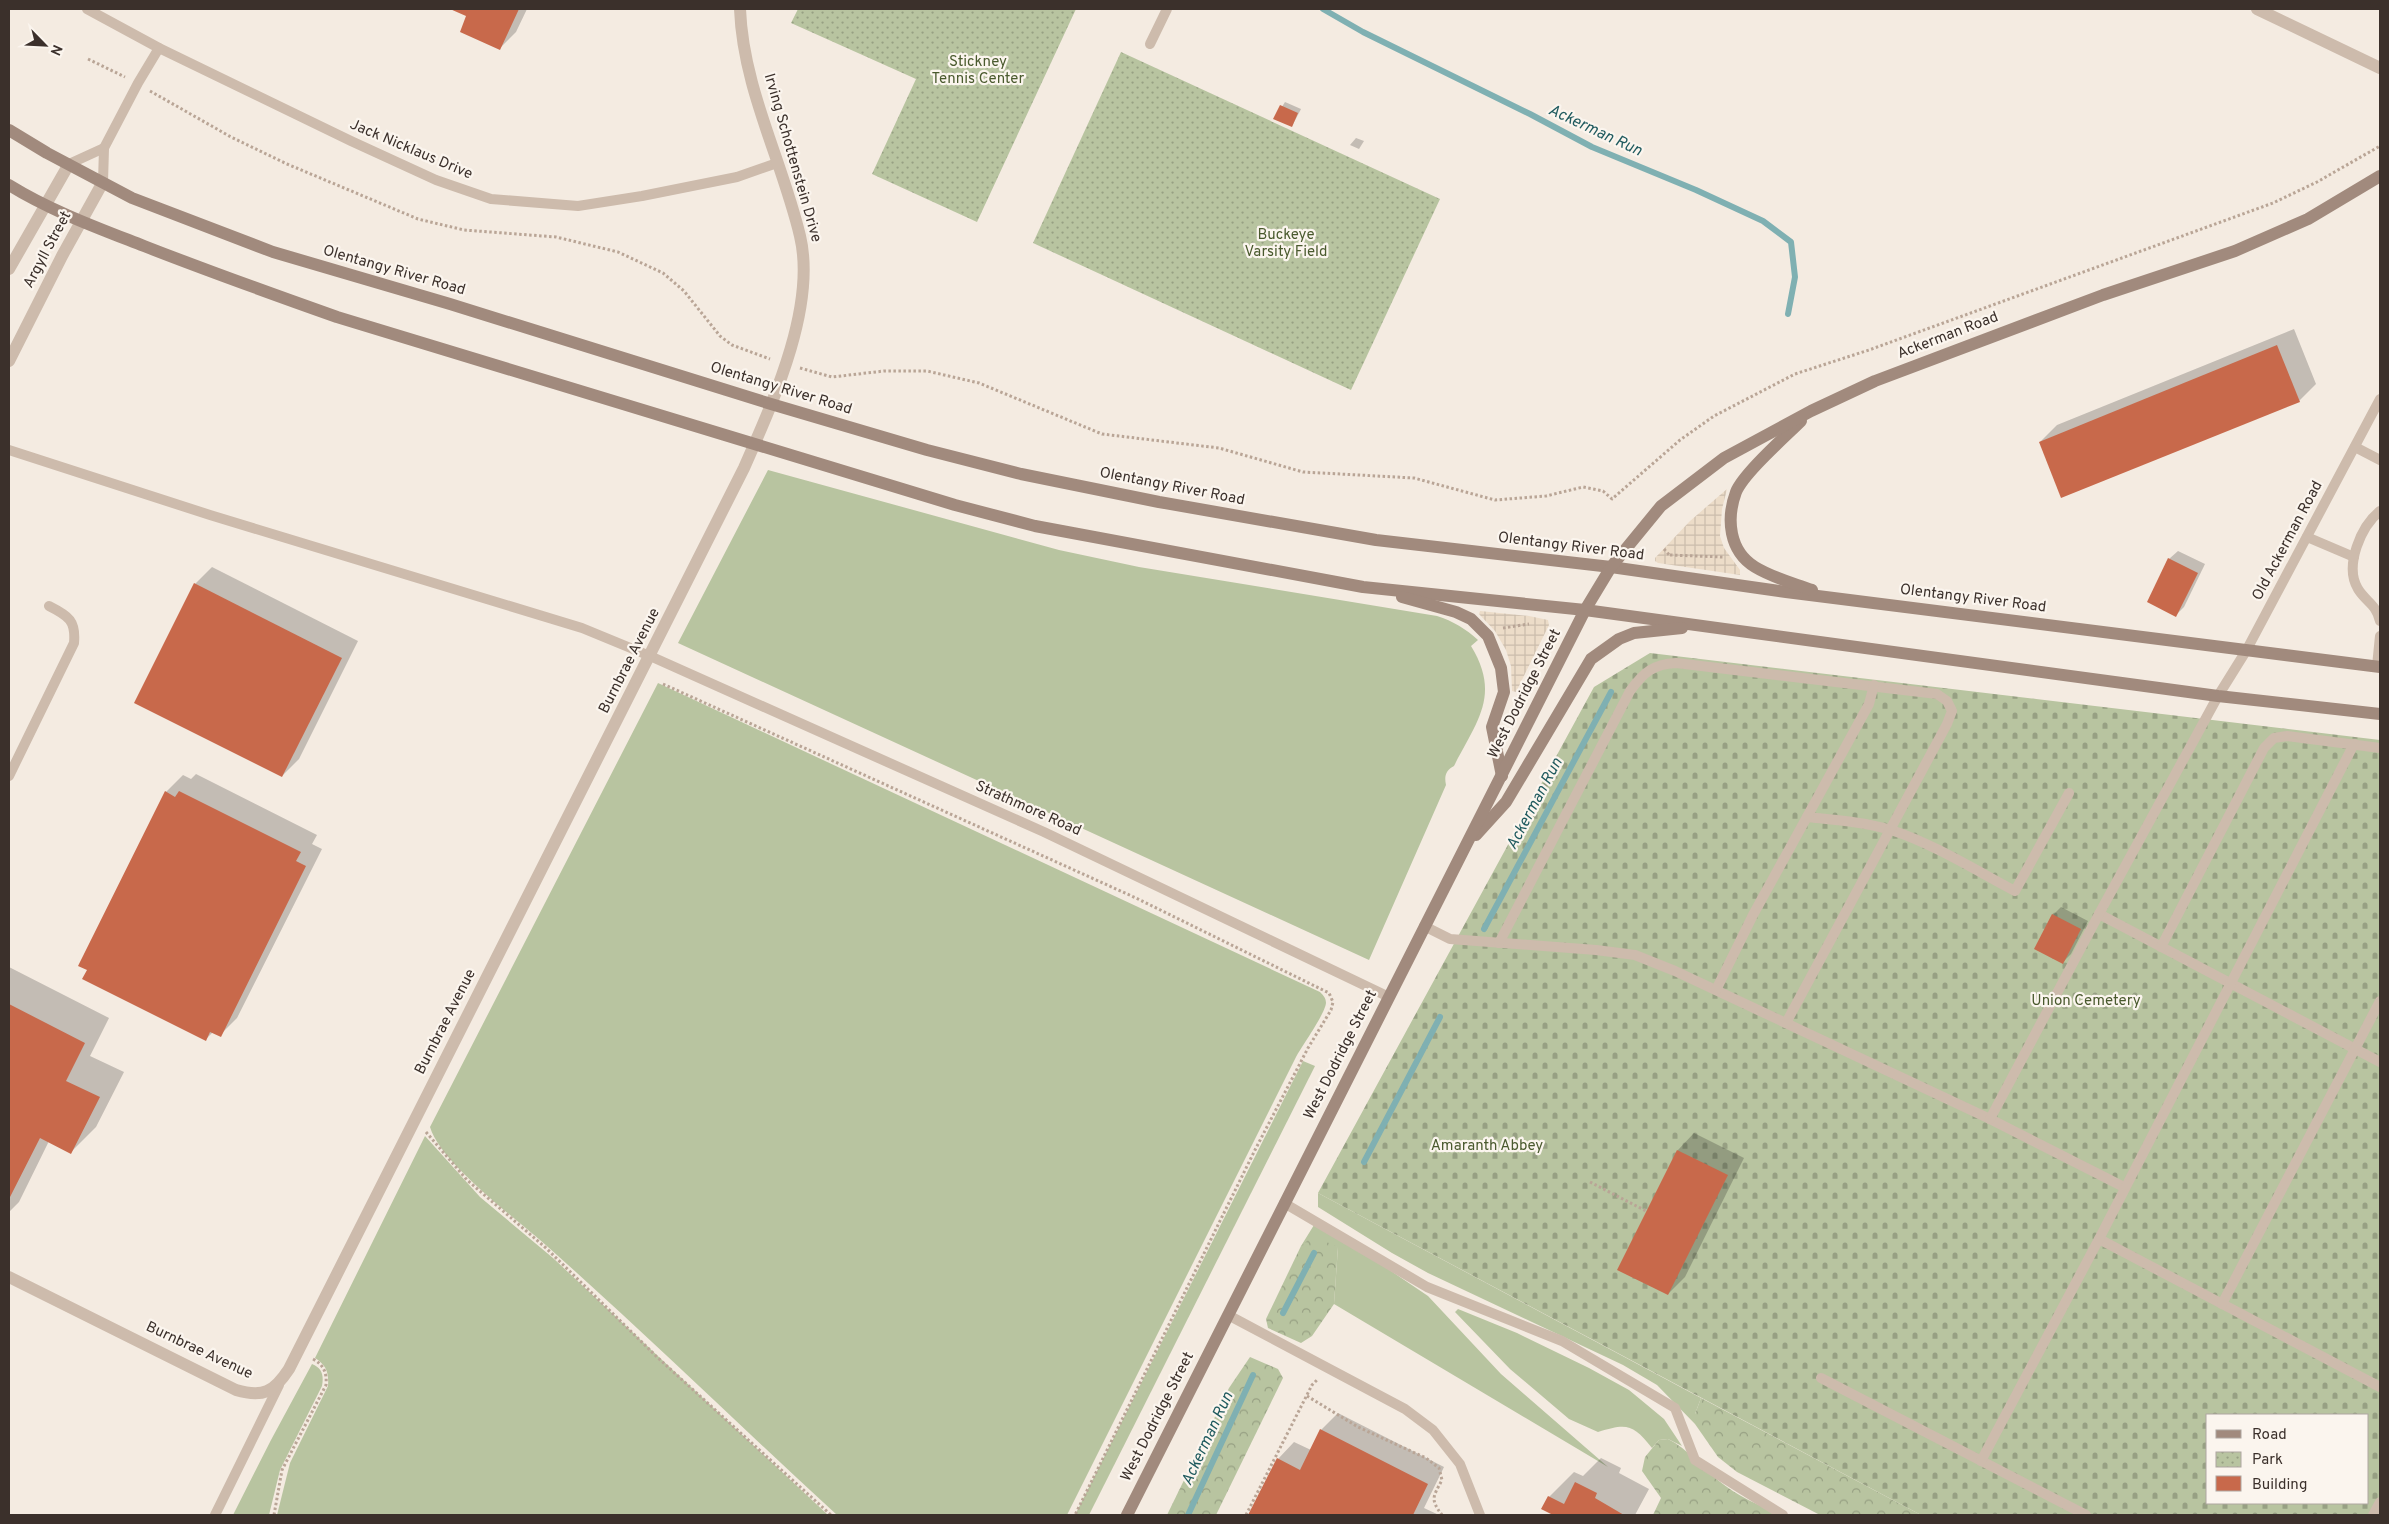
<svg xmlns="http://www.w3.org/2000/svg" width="2389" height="1524" font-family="Overpass,sans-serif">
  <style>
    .grass { fill: #b8c4a0 }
    .forest { fill: url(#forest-crowns) }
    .cemetery { fill: url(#cemetery-stones); fill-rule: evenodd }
    .park { fill: url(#park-dots) }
    .plaza { fill: url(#plaza-grid) }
    .shadow { fill: #0003 }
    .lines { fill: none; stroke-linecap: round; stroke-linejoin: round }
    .stream { stroke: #7fb0b2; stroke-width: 6 }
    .building { fill: #c8694b }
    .path { stroke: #b9a596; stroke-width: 3; stroke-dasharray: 2.5 2.5; stroke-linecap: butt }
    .service { stroke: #cdbbac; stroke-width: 10 }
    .minor { stroke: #cdbbac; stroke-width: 12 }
    .secondary { stroke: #a18a7d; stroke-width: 12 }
    .labels { text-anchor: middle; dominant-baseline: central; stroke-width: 4.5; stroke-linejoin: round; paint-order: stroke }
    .park-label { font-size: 15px; fill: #4a5a2e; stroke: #fbf5ee }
    .street-label { font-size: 15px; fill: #3b302b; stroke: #fbf5ee }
    .water-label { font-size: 16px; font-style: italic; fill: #1f5a5e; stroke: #fbf5ee }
  </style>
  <defs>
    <pattern id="forest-crowns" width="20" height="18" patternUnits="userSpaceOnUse" patternTransform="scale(1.25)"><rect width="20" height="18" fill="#b8c4a0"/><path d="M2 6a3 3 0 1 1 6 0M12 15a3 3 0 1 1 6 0" fill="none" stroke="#97a083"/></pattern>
    <pattern id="cemetery-stones" width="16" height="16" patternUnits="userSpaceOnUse" patternTransform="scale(1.25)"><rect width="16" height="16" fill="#b8c4a0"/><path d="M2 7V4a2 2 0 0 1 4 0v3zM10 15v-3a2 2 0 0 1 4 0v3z" fill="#97a083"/></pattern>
    <pattern id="park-dots" width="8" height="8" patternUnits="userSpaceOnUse" patternTransform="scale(1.25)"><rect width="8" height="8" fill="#b8c4a0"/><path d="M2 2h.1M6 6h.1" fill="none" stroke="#97a083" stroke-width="1.8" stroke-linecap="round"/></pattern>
    <pattern id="plaza-grid" width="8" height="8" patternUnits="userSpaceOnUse" patternTransform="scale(1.25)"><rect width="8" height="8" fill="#ecdcc8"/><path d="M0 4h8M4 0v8" fill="none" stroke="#cbbdac"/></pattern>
  </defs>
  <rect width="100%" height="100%" fill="#f4ebe1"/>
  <!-- grass -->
  <g class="grass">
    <path d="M768 470 1059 550 1139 567 1437 616C1453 621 1466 629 1478 640L1471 646C1501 695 1477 721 1454 766 1446 770 1444 776 1446 785L1369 960 678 643Z"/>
    <path d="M658 683 1320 992C1323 995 1326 998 1326 1003 1325 1014 1302 1046 1296 1057L1067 1515H837C740 1426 646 1334 548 1247 517 1219 441 1164 430 1127Z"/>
    <path d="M1303 1061 1315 1066 1089 1515H1075Z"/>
    <path d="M425 1136 480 1197 553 1258 828 1515H277L290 1463 328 1386C329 1372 326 1365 315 1358Z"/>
    <path d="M1318 1193 1701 1398 1695 1414V1424L1657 1385 1623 1365 1428 1273 1392 1253 1318 1207Z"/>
    <path d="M1314 1225 1354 1246 1428 1296 1501 1374 1608 1467 1334 1304 1338 1247 1301 1246Z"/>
    <path d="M1458 1309 1517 1333 1589 1368 1629 1390 1664 1419 1682 1446 1668 1439 1659 1440 1652 1448C1633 1424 1627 1423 1598 1432L1569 1419 1510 1369 1455 1312Z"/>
    <path d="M312 1364C322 1368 324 1375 322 1386L280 1470 269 1515H233L271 1440Z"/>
  </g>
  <!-- forest -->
  <g class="forest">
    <path d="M1313 1236 1338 1247 1334 1304 1312 1336 1301 1343 1268 1328 1266 1319 1301 1246Z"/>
    <path d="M1250 1357 1278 1369 1283 1378 1216 1515H1167L1229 1388Z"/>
    <path d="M1701 1398 1921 1515H1820L1737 1472 1718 1457 1695 1424V1414Z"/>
    <path d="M1668 1439C1688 1449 1701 1467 1719 1481 1737 1496 1759 1505 1780 1515H1653L1661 1498 1642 1471 1645 1457 1659 1440Z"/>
  </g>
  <!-- cemetery -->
  <path class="cemetery" d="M1650 653 2380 740V1515H1921L1318 1193 1594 687ZM2208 1415H2368V1503H2208Z"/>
  <!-- park -->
  <g class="park">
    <path d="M798 9H1076L977 222 872 174 916 79 791 23Z"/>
    <path d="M1121 52 1440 199 1351 390 1033 243Z"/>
  </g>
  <!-- plaza -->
  <g class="plaza">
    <path d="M1727 489 1722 509 1720 536 1724 548 1740 570V575L1658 563 1655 561V558L1690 521Z"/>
    <path d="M1480 611 1529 616 1548 620 1549 625 1516 692 1512 691 1511 666 1506 650 1495 631 1479 614Z"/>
  </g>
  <!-- shadow -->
  <g class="shadow">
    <path d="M453 9H527L516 32 499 49 468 16Z"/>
    <path d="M1285 102 1301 109 1292 126 1275 118Z"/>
    <path d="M1356 138 1364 141 1359 149 1350 145Z"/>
    <path d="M2294 329 2316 384 2299 401 2040 442 2057 425Z"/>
    <path d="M2178 551 2205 564 2184 607 2176 615 2169 559Z"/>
    <path d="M212 567 358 641 299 759 282 776 195 584Z"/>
    <path d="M196 774 317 835 312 844 322 849 237 1018 220 1035 213 1032 206 1039 166 792 183 775 191 779Z"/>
    <path d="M2061 907 2088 921 2071 954 2063 962 2053 915Z"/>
    <path d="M9 967 109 1018 90 1056 124 1072 96 1127 71 1152 49 1141 19 1202 9 1212Z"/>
    <path d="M1694 1133 1744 1158 1685 1277 1668 1294 1678 1150Z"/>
    <path d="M1338 1413 1444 1467 1424 1508 1439 1515H1250L1278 1459 1294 1442 1311 1450 1321 1430Z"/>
    <path d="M1601 1458 1621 1468 1619 1473 1649 1489 1635 1515H1555L1543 1509 1549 1497 1574 1472 1583 1476Z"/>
  </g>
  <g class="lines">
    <!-- stream -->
    <g class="stream">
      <path d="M1323 9 1363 32 1530 114 1592 147 1696 190 1763 221 1791 242 1795 277 1788 314"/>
      <path d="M1484 929 1611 692"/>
      <path d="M1364 1162 1440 1017"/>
      <path d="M1283 1313 1314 1253"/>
      <path d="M1188 1515 1253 1375"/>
    </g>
  </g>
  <!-- building -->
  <g class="building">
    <path d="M450 9H519L500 50 460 32 466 16Z"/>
    <path d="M1280 105 1298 113 1292 127 1273 119Z"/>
    <path d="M2277 345 2300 402 2061 498 2039 442Z"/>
    <path d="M2168 558 2198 573 2176 617 2147 602Z"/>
    <path d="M194 583 342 658 282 777 134 703Z"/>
    <path d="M165 791 175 797 179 791 301 852 296 861 306 866 221 1037 210 1032 206 1041 82 979 87 970 78 966Z"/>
    <path d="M2052 914 2081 929 2063 964 2034 949Z"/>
    <path d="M9 1004 85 1043 66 1081 100 1097 71 1154 40 1138 9 1199Z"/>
    <path d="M1677 1150 1728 1175 1668 1295 1617 1270Z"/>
    <path d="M1320 1429 1428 1484 1413 1515H1248L1277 1458 1300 1470Z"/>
    <path d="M1575 1482 1597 1493 1595 1498 1624 1515H1553L1541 1509 1548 1496 1564 1504Z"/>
  </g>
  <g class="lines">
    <!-- path -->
    <g class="path">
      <path d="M88 59 125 77"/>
      <path d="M150 91 231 137 287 164 418 219 464 230 556 237 618 252 663 273 684 291 720 336 732 345 770 359"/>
      <path d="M800 368 832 377 884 371H927L979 383 1102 434 1219 448 1303 472 1414 478 1495 500 1546 496 1583 487 1603 491 1612 499 1680 440 1714 416 1795 374 1869 350 2273 203 2317 182 2380 146"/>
      <path d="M1664 549 1670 556"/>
      <path d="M1670 555 1723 557"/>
      <path d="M1503 628 1529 624"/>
      <path d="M663 684 1136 898 1329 993 1333 1002 1331 1010 1308 1048 1255 1150 1075 1515"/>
      <path d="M426 1132 467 1180 546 1248 657 1357 831 1515"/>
      <path d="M1590 1182 1646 1211"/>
      <path d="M1307 1396 1358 1427 1426 1458 1439 1468 1442 1480C1433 1497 1430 1499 1442 1515"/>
      <path d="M274 1515 282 1470 326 1385C327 1373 324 1365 313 1359"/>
      <path d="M1246 1515 1312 1385 1317 1380"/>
    </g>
    <!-- service -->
    <g class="service">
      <path d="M87 9 159 48 351 141 436 180 491 199 578 206 642 196 737 177 777 163"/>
      <path d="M1150 44 1167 9"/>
      <path d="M69 164 104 148"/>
      <path d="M103 182 104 148 138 83 159 48"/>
      <path d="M2355 447 2380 460"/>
      <path d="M9 450 210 515 582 628 650 656 1044 832 1389 997"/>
      <path d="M2380 511C2361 526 2344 566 2358 589 2367 603 2376 604 2380 621"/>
      <path d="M2307 537 2354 557"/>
      <path d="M2377 666 2380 636"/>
      <path d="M9 776 74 643C76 621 69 616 49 606"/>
      <path d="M1807 817C1835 820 1864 822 1891 830 1934 844 1975 870 2015 891L2069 793"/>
      <path d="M2099 914 2380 1062"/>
      <path d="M1424 926 1450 939 1596 950 1635 955 1675 971 1990 1119 2124 1187"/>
      <path d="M1499 943 1630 691C1643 673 1653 664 1676 663L1937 694 1947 701 1952 711 1947 724 1786 1023"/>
      <path d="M2161 947 2264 748 2274 738 2287 736 2380 748"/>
      <path d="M1716 990 1753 915 1869 704 1874 685"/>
      <path d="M1990 1119 2099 914 2218 696 2246 651 2380 399"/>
      <path d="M1284 1203 1427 1287 1562 1341 1675 1408 1695 1460 1783 1515"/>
      <path d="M2099 1239 2380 1387"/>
      <path d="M2222 1304 2380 1001"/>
      <path d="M1228 1315 1405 1409 1433 1430 1460 1464 1480 1515"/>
      <path d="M1821 1378 2086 1515"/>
      <path d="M1981 1461 2099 1239 2354 744"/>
      <path d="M215 1515 279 1385"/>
      <path d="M2373 1515 2380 1502"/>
    </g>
    <!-- minor -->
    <g class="minor">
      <path d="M2257 9 2380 68"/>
      <path d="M9 269 69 164"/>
      <path d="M9 361 62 256 103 182"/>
      <path d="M9 1277 236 1390C263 1398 274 1392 289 1369L744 468C772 404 817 307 800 236 782 160 743 88 740 9"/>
    </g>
    <!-- secondary -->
    <g class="secondary">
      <path d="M9 130 47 153 132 198 273 252 450 304 771 404 927 450 1021 474 1159 502 1376 540 1611 567 1786 592 2380 667"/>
      <path d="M9 185C51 211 98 228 144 246 208 271 272 294 337 317L955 505 1035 526 1363 587 1585 610 2218 696 2380 714"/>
      <path d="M1801 421C1785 437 1744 473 1736 492 1726 519 1729 551 1755 567 1773 578 1793 583 1812 590"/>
      <path d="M1402 597 1456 612 1471 619 1488 636 1501 668 1504 692 1492 727 1502 776"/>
      <path d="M1476 835 1506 802 1591 659 1619 639 1634 633 1682 628"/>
      <path d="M1127 1515 1585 610 1611 567 1661 506 1724 458 1811 411 1875 381 2103 295 2235 251 2308 219 2380 176"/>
    </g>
  </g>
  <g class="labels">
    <!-- park labels -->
    <g class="park-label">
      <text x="978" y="62">Stickney<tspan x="978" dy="17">Tennis Center</tspan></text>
      <text x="1286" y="235">Buckeye<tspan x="1286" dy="17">Varsity Field</tspan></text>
      <text x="2086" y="1001">Union Cemetery</text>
      <text x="1487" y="1146">Amaranth Abbey</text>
    </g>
    <!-- street labels -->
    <g class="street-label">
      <text transform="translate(411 150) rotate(23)">Jack Nicklaus Drive</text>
      <text transform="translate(792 158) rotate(74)">Irving Schottenstein Drive</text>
      <text transform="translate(48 250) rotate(-62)">Argyll Street</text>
      <text transform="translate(394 271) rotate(16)">Olentangy River Road</text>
      <text transform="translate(1948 336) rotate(-21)">Ackerman Road</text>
      <text transform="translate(781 389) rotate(17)">Olentangy River Road</text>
      <text transform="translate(1172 487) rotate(11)">Olentangy River Road</text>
      <text transform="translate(2288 541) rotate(-62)">Old Ackerman Road</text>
      <text transform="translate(1571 547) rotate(7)">Olentangy River Road</text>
      <text transform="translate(1973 599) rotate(7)">Olentangy River Road</text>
      <text transform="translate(630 661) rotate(-63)">Burnbrae Avenue</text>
      <text transform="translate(1525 694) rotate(-63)">West Dodridge Street</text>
      <text transform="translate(1028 809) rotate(24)">Strathmore Road</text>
      <text transform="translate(446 1022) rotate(-63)">Burnbrae Avenue</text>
      <text transform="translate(1341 1055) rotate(-63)">West Dodridge Street</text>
      <text transform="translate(199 1351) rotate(25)">Burnbrae Avenue</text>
      <text transform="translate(1158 1417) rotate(-63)">West Dodridge Street</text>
    </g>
    <!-- water labels -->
    <g class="water-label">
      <text transform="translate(1595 131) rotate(25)">Ackerman Run</text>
      <text transform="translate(1535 804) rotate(-62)">Ackerman Run</text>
      <text transform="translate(1208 1439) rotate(-65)">Ackerman Run</text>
    </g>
  </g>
  <!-- border -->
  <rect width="2389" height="1524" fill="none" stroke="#3b302b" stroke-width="20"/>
  <!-- legend -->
  <rect x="2206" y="1414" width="162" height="90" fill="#fbf5ee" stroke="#aea6a0"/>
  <rect x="2216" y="1430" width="25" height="8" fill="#a18a7d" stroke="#aea6a0"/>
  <text x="2252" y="1439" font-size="15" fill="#3b302b">Road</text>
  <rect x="2216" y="1452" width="25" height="15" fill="url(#park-dots)" stroke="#aea6a0"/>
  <text x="2252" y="1464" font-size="15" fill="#3b302b">Park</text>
  <rect x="2216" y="1476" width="25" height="15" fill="#c8694b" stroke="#aea6a0"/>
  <text x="2252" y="1489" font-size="15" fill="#3b302b">Building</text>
  <!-- north arrow -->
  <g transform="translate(45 45) rotate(114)" stroke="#fbf5ee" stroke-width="4" paint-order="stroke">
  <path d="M0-4L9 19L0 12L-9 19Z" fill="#3b302b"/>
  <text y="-8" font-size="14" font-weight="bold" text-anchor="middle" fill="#3b302b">N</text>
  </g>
</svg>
